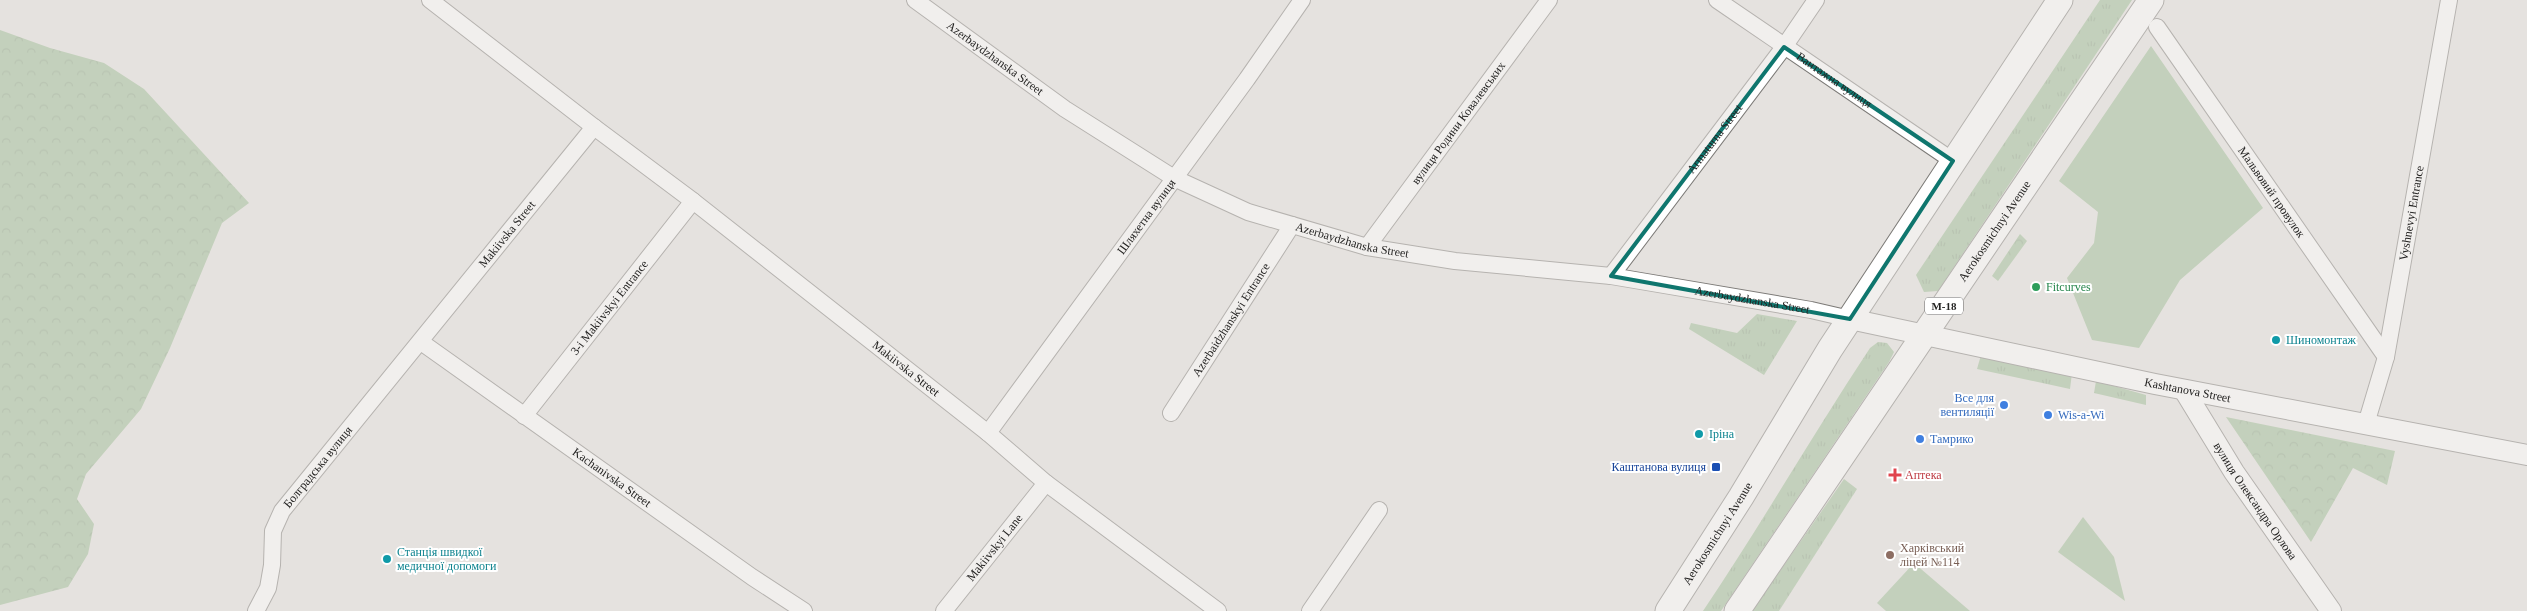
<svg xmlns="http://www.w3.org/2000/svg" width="2527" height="611" font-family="Georgia,serif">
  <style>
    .grass { fill: url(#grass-tufts) }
    .forest { fill: url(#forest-crowns) }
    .park { fill: #99bb92 }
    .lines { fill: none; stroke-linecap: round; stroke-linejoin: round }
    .minor-casing { stroke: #7c7a77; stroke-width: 18 }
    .tertiary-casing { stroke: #7c7a77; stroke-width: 22 }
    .primary-casing { stroke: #7c7a77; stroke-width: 27 }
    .minor { stroke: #fff; stroke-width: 16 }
    .tertiary { stroke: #fff; stroke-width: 20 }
    .primary { stroke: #fff; stroke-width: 25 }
    .marked { fill: none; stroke: #0f766e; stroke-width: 4; stroke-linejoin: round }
    .leisure-dot { fill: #2e9e5b; stroke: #fff; stroke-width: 2 }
    .culture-dot { fill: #0f9aa8; stroke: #fff; stroke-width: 2 }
    .shop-dot { fill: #3f7fe0; stroke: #fff; stroke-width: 2 }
    .transit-dot { fill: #1a4fb4; stroke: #fff; stroke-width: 2 }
    .health-dot { fill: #e0444e; stroke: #fff; stroke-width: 2 }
    .education-dot { fill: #8d6e63; stroke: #fff; stroke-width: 2 }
    .labels { text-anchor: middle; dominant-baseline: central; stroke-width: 4; stroke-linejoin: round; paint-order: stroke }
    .shield { fill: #fff; stroke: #666564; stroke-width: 1 }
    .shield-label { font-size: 11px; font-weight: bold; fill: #242322 }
    .street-label { font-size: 12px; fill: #242322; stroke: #fff }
    .leisure-label { font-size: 12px; fill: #27864d; stroke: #fff; text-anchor: start }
    .culture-label { font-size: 12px; fill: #0d838f; stroke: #fff; text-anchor: start }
    .shop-label { font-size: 12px; fill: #366cbe; stroke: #fff; text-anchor: start }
    .transit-label { font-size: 12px; fill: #164399; stroke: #fff; text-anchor: end }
    .health-label { font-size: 12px; fill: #be3a42; stroke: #fff; text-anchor: start }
    .education-label { font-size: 12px; fill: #785e54; stroke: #fff; text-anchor: start }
  </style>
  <defs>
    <pattern id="grass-tufts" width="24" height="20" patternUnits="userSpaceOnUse" patternTransform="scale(1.25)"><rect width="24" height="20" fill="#99bb92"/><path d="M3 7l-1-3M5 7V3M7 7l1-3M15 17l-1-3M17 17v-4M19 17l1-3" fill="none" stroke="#84a07e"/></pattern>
    <pattern id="forest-crowns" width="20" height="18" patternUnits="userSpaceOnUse" patternTransform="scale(1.25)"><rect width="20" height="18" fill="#99bb92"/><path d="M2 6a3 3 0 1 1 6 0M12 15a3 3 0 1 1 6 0" fill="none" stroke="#84a07e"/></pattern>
  </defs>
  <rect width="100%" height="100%" fill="#e5e2df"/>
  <!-- grass -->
  <g class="grass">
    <path d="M2100 0H2132L1938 291 1924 292 1916 275Z"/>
    <path d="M1757 314 1797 321 1764 375 1689 329 1691 323 1737 333Z"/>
    <path d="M1878 342 1887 343 1894 352 1889 362 1721 611H1703C1761 525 1813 434 1870 348Z"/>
    <path d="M1981 355 2072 373 2070 389 1977 369Z"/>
    <path d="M2096 381 2146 395V405L2094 393Z"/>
    <path d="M1844 479 1857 489 1779 611H1752Z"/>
  </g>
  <!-- forest -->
  <g class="forest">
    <path d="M0 30 50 48 104 63 144 89 249 203 222 223 170 348 141 409 86 474 77 499 94 524 88 554 68 587 0 605Z"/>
    <path d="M2020 234 2027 241 1998 281 1992 276Z"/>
    <path d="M2226 417 2395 451 2387 485 2353 468 2311 542Z"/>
  </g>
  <!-- park -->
  <g class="park">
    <path d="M2151 46 2263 208 2180 280 2139 348 2092 340 2067 278 2094 243 2098 212 2059 181Z"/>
    <path d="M2083 517 2114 557 2125 601 2058 552Z"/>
    <path d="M1914 563 1970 611H1886L1877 603Z"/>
  </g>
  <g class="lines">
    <!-- minor casing -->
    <g class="minor-casing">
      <g id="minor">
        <path id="s1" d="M430 0 594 127 693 201 988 433 1046 483 1218 611"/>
        <path id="s2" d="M915 0 1065 109 1174 178 1248 212 1367 247 1455 261 1611 276 1811 310 1850 319"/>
        <path id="s3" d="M1717 0 1953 161"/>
        <path id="s4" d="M2157 27 2386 357"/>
        <path id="s5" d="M1367 247 1549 0"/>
        <path id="s6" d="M1611 276 1784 47 1816 0"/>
        <path id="s7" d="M421 342 752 577 804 611"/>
        <path id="s8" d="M1171 413 1292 225"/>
        <path id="s9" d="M524 416 693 201"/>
        <path id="s10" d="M2366 424 2386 357 2449 0"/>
        <path id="s11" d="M988 433 1247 79 1302 0"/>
        <path id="s12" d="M256 611 268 588 272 565 273 531 282 511 594 127"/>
        <path id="s13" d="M944 611 1046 483"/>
        <path d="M1310 611 1379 510"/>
      </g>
    </g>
    <!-- tertiary casing -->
    <g class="tertiary-casing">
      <g id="tertiary">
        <path id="s14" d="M1850 319 2155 384 2527 455"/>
        <path id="s15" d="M2184 390 2234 472 2331 611"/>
      </g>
    </g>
    <!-- primary casing -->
    <g class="primary-casing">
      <g id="primary">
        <path id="s16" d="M1668 611 1741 497 1830 349 2060 0"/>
        <path id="s17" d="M1737 611 2151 0"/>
      </g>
    </g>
    <!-- minor -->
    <use href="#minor" class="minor"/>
    <!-- tertiary -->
    <use href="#tertiary" class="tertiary"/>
    <!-- primary -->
    <use href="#primary" class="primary"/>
  </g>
  <!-- marked area -->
  <path d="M0 0H2527V611H0ZM1784 47 1953 161 1850 319 1611 276Z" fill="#e5e2df" fill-opacity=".55" fill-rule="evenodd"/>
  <path class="marked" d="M1784 47 1953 161 1850 319 1611 276Z"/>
  <!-- markers -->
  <circle class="leisure-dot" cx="2036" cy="287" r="5"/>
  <g class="culture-dot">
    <circle cx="2276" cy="340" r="5"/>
    <circle cx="1699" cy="434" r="5"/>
    <circle cx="387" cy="559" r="5"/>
  </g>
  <g class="shop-dot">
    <circle cx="2004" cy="405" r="5"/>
    <circle cx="2048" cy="415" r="5"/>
    <circle cx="1920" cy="439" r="5"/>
  </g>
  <rect class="transit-dot" x="1711" y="462" width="10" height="10" rx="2.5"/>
  <path class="health-dot" d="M1892.5 467.5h5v5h5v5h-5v5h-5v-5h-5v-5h5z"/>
  <circle class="education-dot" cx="1890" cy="555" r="5"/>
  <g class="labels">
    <!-- shield labels -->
    <rect class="shield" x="1925" y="297.5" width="38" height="17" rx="4"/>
    <g class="shield-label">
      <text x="1944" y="306">М-18</text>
    </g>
    <!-- street labels -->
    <g class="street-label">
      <text stroke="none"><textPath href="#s2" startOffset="99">Azerbaydzhanska Street</textPath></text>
      <text stroke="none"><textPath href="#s3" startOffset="142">Вантажна вулиця</textPath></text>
      <text stroke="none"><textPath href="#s5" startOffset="154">вулиця Родини Ковалевських</textPath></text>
      <text stroke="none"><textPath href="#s6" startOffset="172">Armaturna Street</textPath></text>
      <text stroke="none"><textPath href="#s4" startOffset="201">Мальвовий провулок</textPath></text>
      <text stroke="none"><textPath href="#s10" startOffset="216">Vyshnevyi Entrance</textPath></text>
      <text stroke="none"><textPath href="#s11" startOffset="268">Шляхетна вулиця</textPath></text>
      <text stroke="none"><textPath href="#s17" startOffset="459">Aerokosmichnyi Avenue</textPath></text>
      <text stroke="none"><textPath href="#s12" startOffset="462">Makiivska Street</textPath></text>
      <text stroke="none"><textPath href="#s2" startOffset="504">Azerbaydzhanska Street</textPath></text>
      <text stroke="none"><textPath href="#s2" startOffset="909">Azerbaydzhanska Street</textPath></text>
      <text stroke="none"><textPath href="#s9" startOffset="138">3-i Makiivskyi Entrance</textPath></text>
      <text stroke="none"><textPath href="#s8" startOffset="111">Azerbaidzhanskyi Entrance</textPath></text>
      <text stroke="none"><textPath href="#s1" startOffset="602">Makiivska Street</textPath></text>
      <text stroke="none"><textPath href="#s14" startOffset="345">Kashtanova Street</textPath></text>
      <text stroke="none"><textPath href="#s12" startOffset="162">Болградська вулиця</textPath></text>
      <text stroke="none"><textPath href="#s7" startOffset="234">Kachanivska Street</textPath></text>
      <text stroke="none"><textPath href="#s15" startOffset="132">вулиця Олександра Орлова</textPath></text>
      <text stroke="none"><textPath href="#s16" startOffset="92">Aerokosmichnyi Avenue</textPath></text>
      <text stroke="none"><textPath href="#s13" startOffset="81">Makiivskyi Lane</textPath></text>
    </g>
    <!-- leisure labels -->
    <g class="leisure-label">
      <text x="2046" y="287">Fitcurves</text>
    </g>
    <!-- culture labels -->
    <g class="culture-label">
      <text x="2286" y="340">Шиномонтаж</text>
      <text x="1709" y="434">Іріна</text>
      <text x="397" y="552">Станція швидкої<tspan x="397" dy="14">медичної допомоги</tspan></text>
    </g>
    <!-- shop labels -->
    <g class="shop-label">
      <text x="1994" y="398" text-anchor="end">Все для<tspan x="1994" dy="14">вентиляції</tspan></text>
      <text x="2058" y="415">Wis-a-Wi</text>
      <text x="1930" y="439">Тамрико</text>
    </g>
    <!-- transit labels -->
    <g class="transit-label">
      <text x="1706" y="467">Каштанова вулиця</text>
    </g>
    <!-- health labels -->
    <g class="health-label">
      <text x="1905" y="475">Аптека</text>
    </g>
    <!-- education labels -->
    <g class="education-label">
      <text x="1900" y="548">Харківський<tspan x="1900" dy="14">ліцей №114</tspan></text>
    </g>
  </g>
</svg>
